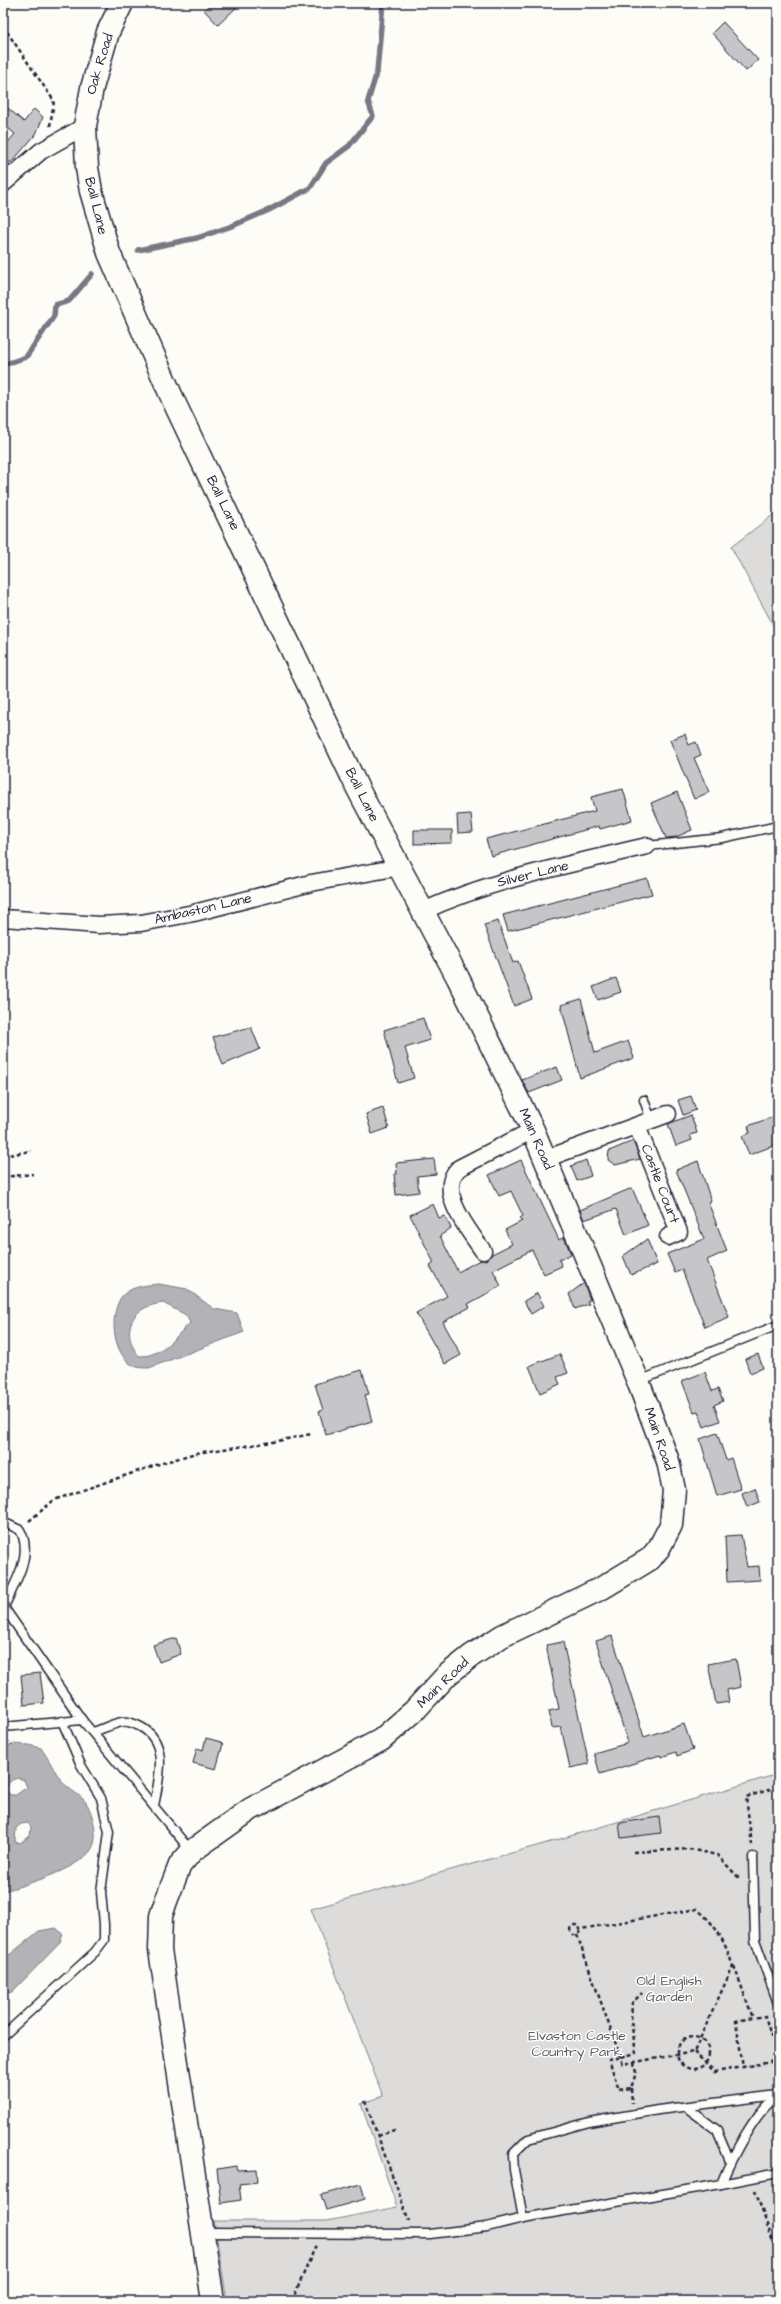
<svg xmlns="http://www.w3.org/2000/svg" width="781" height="2304" font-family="'Architects Daughter',sans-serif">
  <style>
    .green { fill: #dddcdb; stroke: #807f8b }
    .water { fill: #b2b2b7; stroke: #787885; fill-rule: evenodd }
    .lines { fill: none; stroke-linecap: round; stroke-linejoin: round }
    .stream { stroke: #787885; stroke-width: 5.5 }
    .building { fill: #c6c6c8; stroke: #22223b }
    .service-casing { stroke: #22223b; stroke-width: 11 }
    .minor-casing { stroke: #22223b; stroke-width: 19 }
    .secondary-casing { stroke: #22223b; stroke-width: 25 }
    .path { stroke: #22223b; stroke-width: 2.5; stroke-dasharray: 4 3; stroke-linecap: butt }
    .service { stroke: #fdfcf7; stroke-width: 8 }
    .minor { stroke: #fdfcf7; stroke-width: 16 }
    .secondary { stroke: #fdfcf7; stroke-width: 22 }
    .labels { text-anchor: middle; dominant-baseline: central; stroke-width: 3; stroke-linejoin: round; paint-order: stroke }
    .street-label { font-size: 14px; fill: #22223b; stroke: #fdfcf7 }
    .park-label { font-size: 14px; fill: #5a5a6b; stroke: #fdfcf7 }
  </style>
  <rect width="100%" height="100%" fill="#fdfcf7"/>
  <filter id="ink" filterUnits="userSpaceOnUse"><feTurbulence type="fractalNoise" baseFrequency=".025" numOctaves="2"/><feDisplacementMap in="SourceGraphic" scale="8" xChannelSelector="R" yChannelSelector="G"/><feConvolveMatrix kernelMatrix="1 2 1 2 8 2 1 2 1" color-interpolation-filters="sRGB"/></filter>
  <g filter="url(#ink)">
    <!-- green -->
    <g class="green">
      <path d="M778 511V634L731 547Z"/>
      <path d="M778 1774V2301H227L214 2221H327L397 2207 361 2104 383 2096 311 1909 540 1845Z"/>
    </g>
    <!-- water -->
    <g class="water">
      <path d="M159 1284 187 1289 214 1309 237 1313 244 1332 149 1368C145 1368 138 1368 134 1366 113 1355 109 1318 120 1299 128 1286 147 1285 159 1284ZM163 1303 186 1315 190 1323C175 1337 161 1357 139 1356 126 1341 125 1318 145 1308 150 1305 157 1304 163 1303Z"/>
      <path d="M15 1744 29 1745 41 1748C49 1759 54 1771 62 1781 69 1791 83 1795 88 1806 94 1818 99 1839 91 1850 78 1869 26 1885 4 1891L3 1746ZM18 1778 24 1780 27 1787 16 1795H10L7 1790C8 1782 10 1780 18 1778ZM28 1823 31 1827 30 1836 20 1843 15 1842 16 1828 21 1824Z"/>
      <path d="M56 1928 63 1934 60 1943 12 1992 3 1994V1960L39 1931Z"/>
    </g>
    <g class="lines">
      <!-- stream -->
      <g class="stream">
        <path d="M138 250 197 238 232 226 269 210 310 188 326 163 349 146 373 116 368 101 377 72 383 3"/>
        <path d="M3 365 26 357 54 316 55 305 69 301 92 274"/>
      </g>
    </g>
    <!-- building -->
    <g class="building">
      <path d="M211 3H241L218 25 204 10Z"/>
      <path d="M723 22 758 60 746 71 712 33Z"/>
      <path d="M3 104 24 122 34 109 43 117 36 134 11 163 3 156V148L15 134 3 124Z"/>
      <path d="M685 734 689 745 696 742 701 755 694 758 709 792 694 799 670 740Z"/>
      <path d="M623 789 632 820 600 829 599 826 491 856 486 839 595 811 591 797Z"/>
      <path d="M677 792 692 830 676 837 666 838 651 803Z"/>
      <path d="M471 814 473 832 458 833 457 815Z"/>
      <path d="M414 830H452V843L414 844Z"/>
      <path d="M647 878 652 894 508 931 503 915Z"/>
      <path d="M498 921 513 963 518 961 532 999 514 1006 484 925Z"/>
      <path d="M616 978 621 992 598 1000 593 987Z"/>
      <path d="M581 999 595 1053 628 1041 634 1058 580 1078 561 1005Z"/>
      <path d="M423 1018 430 1040 405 1048 414 1078 398 1083 384 1030Z"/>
      <path d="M251 1027 260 1049 223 1065 213 1037Z"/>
      <path d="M557 1067 562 1080 529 1093 522 1080Z"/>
      <path d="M691 1096 696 1110 683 1115 678 1100Z"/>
      <path d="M383 1108 389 1128 372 1134 366 1114Z"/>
      <path d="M691 1115 697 1133 690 1135 692 1140 676 1146 668 1124Z"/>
      <path d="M778 1115V1144L749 1155 742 1136 750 1133 748 1126Z"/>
      <path d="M633 1141 640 1159 615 1165 608 1160 609 1151Z"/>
      <path d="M434 1159 436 1174 417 1176 419 1192 396 1195 394 1174H397L396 1163Z"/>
      <path d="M521 1160 559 1240 564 1237 571 1254 559 1260 562 1266 544 1274 532 1250 493 1270 501 1286 468 1304 470 1307 443 1322 461 1355 445 1364 416 1313 447 1296 430 1266 434 1263 410 1215 433 1204 439 1218 445 1216 451 1228 440 1236 458 1272 478 1261 488 1259 492 1254 512 1244 505 1230 522 1221 520 1218 523 1216 511 1191 499 1196 489 1175Z"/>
      <path d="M586 1160 591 1176 577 1181 571 1166Z"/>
      <path d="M698 1161 711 1201 708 1202 727 1251 707 1260 729 1317 705 1327 682 1270 675 1273 667 1254 704 1239 676 1170Z"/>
      <path d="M632 1188 648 1225 626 1235 616 1209 584 1220 580 1210Z"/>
      <path d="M647 1239 657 1264 631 1275 623 1256Z"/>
      <path d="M584 1283 590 1300 587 1301 589 1304 575 1309 569 1294Z"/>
      <path d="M537 1293 544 1306 531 1314 524 1301Z"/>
      <path d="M560 1354 568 1373 557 1377 560 1384 540 1393 529 1366Z"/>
      <path d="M758 1354 763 1368 750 1373 745 1359Z"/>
      <path d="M362 1370 369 1394 365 1395 372 1421 326 1435 319 1411 323 1410 315 1384Z"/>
      <path d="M705 1372 712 1391 718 1389 723 1401 714 1405 720 1421 704 1427 698 1411 694 1412 682 1381Z"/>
      <path d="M717 1433 726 1460 731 1458 741 1489 717 1496 700 1439Z"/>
      <path d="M755 1488 760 1502 747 1507 742 1493Z"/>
      <path d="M741 1535 747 1567 759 1566 760 1580 727 1582 725 1536Z"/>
      <path d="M612 1636 644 1737 684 1724 693 1750 677 1756 676 1752 661 1757 660 1755 600 1774 594 1753 628 1743 596 1641Z"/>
      <path d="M176 1638 181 1654 159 1662 153 1645Z"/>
      <path d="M563 1642 589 1764 570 1768 561 1727 552 1728 549 1711 559 1709 546 1645Z"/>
      <path d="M736 1659 741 1687 727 1690 729 1702 716 1704 708 1664Z"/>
      <path d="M40 1673 44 1703 24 1705 21 1675Z"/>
      <path d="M206 1738 221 1742 223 1744 216 1769 193 1763 197 1748 203 1750Z"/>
      <path d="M659 1817 661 1833 621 1838 619 1823Z"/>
      <path d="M236 2166 237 2170 257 2169 258 2182 239 2184 241 2200 221 2203 217 2169Z"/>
      <path d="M361 2184 365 2199 326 2210 321 2195Z"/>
    </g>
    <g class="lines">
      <!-- service casing -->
      <g class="service-casing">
        <g id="service">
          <path d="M3 165 13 175"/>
          <path d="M647 846 722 838 778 826"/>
          <path d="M644 1100 651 1120"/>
          <path d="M639 1381 778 1325"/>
          <path d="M3 1522 20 1530C34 1555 14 1584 4 1607"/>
          <path d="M3 1606 82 1720"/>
          <path d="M3 1727 82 1720 191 1851"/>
          <path d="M93 1732C102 1729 112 1724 122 1722 127 1721 135 1724 139 1726 170 1741 159 1778 154 1806"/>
          <path d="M753 1857 755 1940 778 2003"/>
          <path d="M3 2036 95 1952 104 1940V1924L101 1892 109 1832 101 1798 81 1765 62 1721"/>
          <path d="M686 2107 717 2130 730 2161"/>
          <path d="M721 2184 778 2173"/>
          <path d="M523 2218 514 2170 513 2154 528 2139 589 2122 658 2110 777 2095"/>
          <path d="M203 2233 430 2234 487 2227 523 2218 721 2184C731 2159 755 2110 778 2096"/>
        </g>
      </g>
      <!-- minor casing -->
      <g class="minor-casing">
        <g id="minor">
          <path d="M3 184 41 151 85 126"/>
          <path d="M423 911C494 879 571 864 647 846"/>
          <path d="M3 918 99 925 141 923 194 913 311 883 400 867"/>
          <path d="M637 1126 679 1232 668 1237"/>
          <path d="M545 1159 668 1114"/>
          <path d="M483 1251C469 1230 435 1191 459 1168L533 1130"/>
        </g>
      </g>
      <!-- secondary casing -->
      <g class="secondary-casing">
        <path id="secondary" d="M122 3 108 32 92 88 85 126 87 168 91 191 109 253 174 402 358 789 458 978 533 1130 638 1381 668 1461 674 1490 671 1525 659 1548 650 1559 602 1588 502 1636 471 1656 447 1675 414 1711 381 1740 251 1809 192 1851 180 1865 166 1901 161 1916 160 1950 213 2301"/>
      </g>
      <!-- path -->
      <g class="path">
        <path d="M3 26 54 101 50 126"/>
        <path d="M3 1156 31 1151"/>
        <path d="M3 1177 33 1174"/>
        <path d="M29 1521 54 1500 159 1464 196 1453 273 1442 311 1434"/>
        <path d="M752 1845 746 1797 778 1787"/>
        <path d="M633 1852 689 1849 717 1855 740 1879"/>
        <circle cx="575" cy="1930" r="5"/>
        <path d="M577 1935 623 2064 694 2052 733 1966C724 1941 718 1927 697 1909L581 1929"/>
        <path d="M734 1966 753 2018 736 2021 743 2068"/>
        <circle cx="693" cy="2053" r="16"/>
        <path d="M694 2052 715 2072 771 2062 776 2052 765 2016 753 2018"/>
        <path d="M634 2062 636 2073 631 2088 619 2090 609 2060 636 2053 631 2021 632 2003 642 1993"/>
        <path d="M631 2088 632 2103"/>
        <path d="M365 2101 409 2221"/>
        <path d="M378 2136 397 2129"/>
        <path d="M755 2190 778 2256"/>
        <path d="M292 2301 316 2245"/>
      </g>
      <!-- service -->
      <use href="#service" class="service"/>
      <!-- minor -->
      <use href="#minor" class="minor"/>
      <!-- secondary -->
      <use href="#secondary" class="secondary"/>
    </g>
  </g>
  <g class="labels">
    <!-- street labels -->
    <g class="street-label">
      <text transform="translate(100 64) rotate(-73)">Oak Road</text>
      <text transform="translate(96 206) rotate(76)">Ball Lane</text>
      <text transform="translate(223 503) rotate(64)">Ball Lane</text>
      <text transform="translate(362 795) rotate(63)">Ball Lane</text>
      <text transform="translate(533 874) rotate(-14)">Silver Lane</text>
      <text transform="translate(203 909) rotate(-13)">Ambaston Lane</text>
      <text transform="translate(536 1139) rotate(66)">Main Road</text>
      <text transform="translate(660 1184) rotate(69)">Castle Court</text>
      <text transform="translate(659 1439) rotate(71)">Main Road</text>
      <text transform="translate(443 1683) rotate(-44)">Main Road</text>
    </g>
    <!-- park labels -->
    <g class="park-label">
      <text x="669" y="1981">Old English<tspan x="669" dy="16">Garden</tspan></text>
      <text x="577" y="2036">Elvaston Castle<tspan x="577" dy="16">Country Park</tspan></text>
    </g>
  </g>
  <!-- margin -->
  <rect width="781" height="2304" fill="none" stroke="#fdfcf7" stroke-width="16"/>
  <rect x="8" y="8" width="765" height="2288" fill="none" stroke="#22223b" stroke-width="1.5" filter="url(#ink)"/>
</svg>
